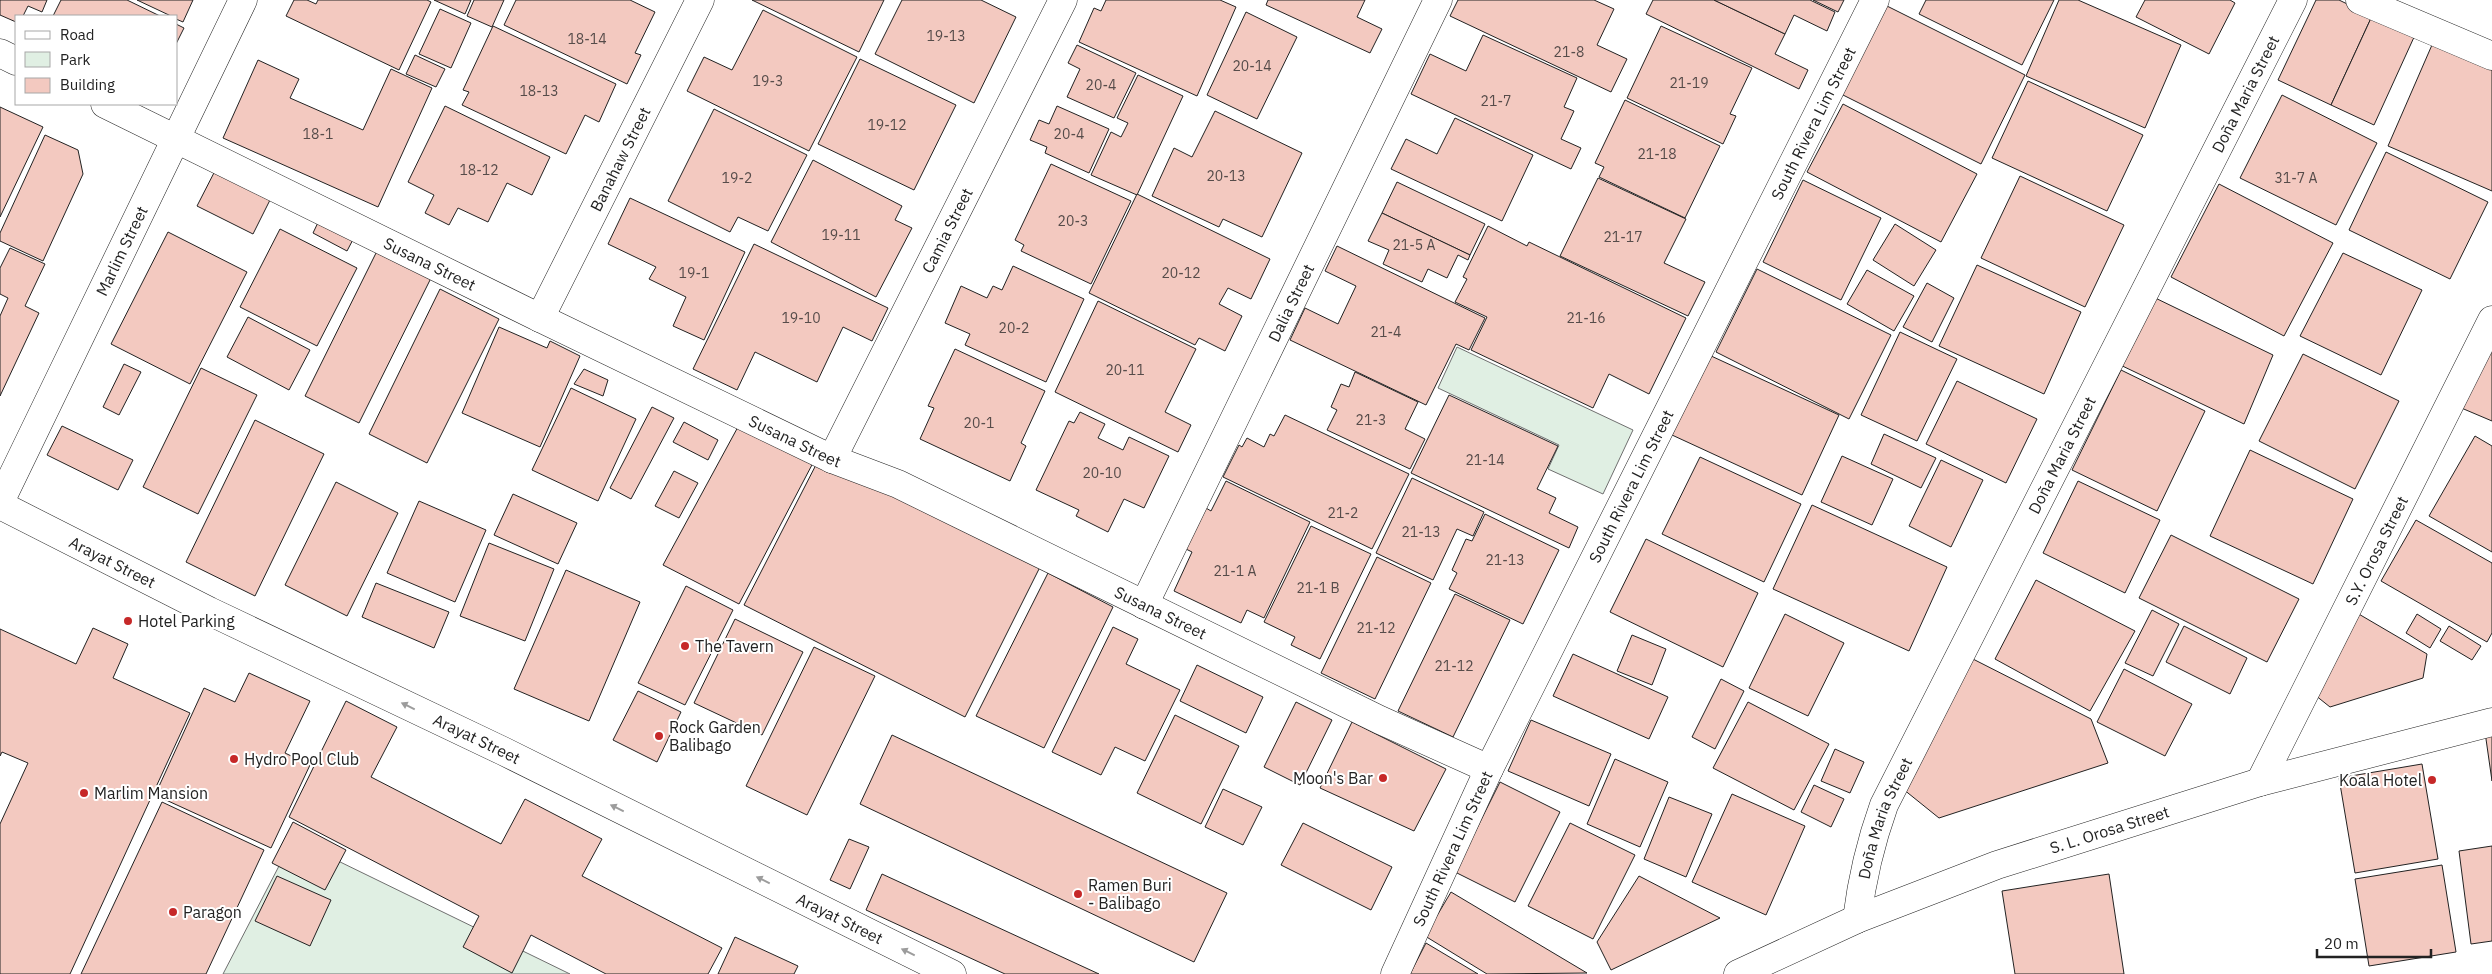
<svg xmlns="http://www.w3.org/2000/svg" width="2492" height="974" font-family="'IBM Plex Sans',sans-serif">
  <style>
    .green { fill: #e0efe3; stroke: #6f6f6f }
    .building { fill: #f3c9c0; stroke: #222 }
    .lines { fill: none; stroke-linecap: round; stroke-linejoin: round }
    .minor-casing { stroke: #222; stroke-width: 29 }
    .minor { stroke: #fff; stroke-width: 28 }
    .oneway { fill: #9c9c9c }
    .poi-dot { fill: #c62828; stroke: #fff; stroke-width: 2 }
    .labels { text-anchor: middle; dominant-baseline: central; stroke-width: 4; stroke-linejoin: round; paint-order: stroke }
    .number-label { font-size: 14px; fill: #564c4a }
    .street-label { font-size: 16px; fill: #222; stroke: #fff }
    .poi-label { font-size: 16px; fill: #222; stroke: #fff; text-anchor: start }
  </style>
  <rect width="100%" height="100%" fill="#fff"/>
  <!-- green -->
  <g class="green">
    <path d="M1457 347 1633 430 1603 494 1548 469 1559 445 1438 388Z"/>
    <path d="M293 839 570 974H223Z"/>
  </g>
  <!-- building -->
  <g class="building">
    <path d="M0 0H47L42 12 28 6 23 16H16V22L0 15Z"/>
    <path d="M61 0H127L160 16H53Z"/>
    <path d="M137 0H193L183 22 176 19V16H171Z"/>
    <path d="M294 0H307L316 4 318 0H427L431 2 399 70 286 16Z"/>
    <path d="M434 0H471L465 14Z"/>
    <path d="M474 0H504L492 27 467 16Z"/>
    <path d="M516 0H630L655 12 635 53 641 55 627 84 504 25Z"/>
    <path d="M752 0H884L859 52Z"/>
    <path d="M902 0H981L1016 17 974 103 875 54Z"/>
    <path d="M1106 0H1220L1236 7 1197 96 1079 42 1094 8 1101 11Z"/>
    <path d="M1268 0H1365L1357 17 1382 29 1370 53 1266 5Z"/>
    <path d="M1458 0H1594L1614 9 1597 45 1627 59 1611 92 1450 16Z"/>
    <path d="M1653 0H1714L1785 34 1775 54 1808 70 1799 89 1646 14Z"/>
    <path d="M1714 0H1810L1835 12 1827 31 1794 15 1785 34Z"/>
    <path d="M1813 0H1844L1838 12Z"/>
    <path d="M1926 0H2054L2022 65 1919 14Z"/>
    <path d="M2059 0H2078L2181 45 2145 128 2026 76Z"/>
    <path d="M2145 0H2230L2235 3 2209 54 2136 17Z"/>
    <path d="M2316 0H2339L2372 16 2331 105 2278 80Z"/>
    <path d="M1883 4 2025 75 1981 164 1839 93Z"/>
    <path d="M440 9 471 23 451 68 419 54Z"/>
    <path d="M763 10 857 57 809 151 687 91 704 57 732 70Z"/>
    <path d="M1246 12 1297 37 1257 119 1207 95Z"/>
    <path d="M2372 16 2415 35 2374 125 2331 105Z"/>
    <path d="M176 24 184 28 176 44Z"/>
    <path d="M493 26 616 84 599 122 585 115 566 154 462 105 469 92 463 90Z"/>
    <path d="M1661 26 1752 68 1730 114 1736 116 1723 144 1627 98Z"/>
    <path d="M1483 35 1577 78 1564 107 1574 111 1561 139 1581 148 1571 169 1411 94 1430 54 1466 71Z"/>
    <path d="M2435 38 2492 63V191L2388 146Z"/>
    <path d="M1077 45 1136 73 1114 118 1067 97 1080 69 1068 63Z"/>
    <path d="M415 55 445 69 436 87 406 74Z"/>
    <path d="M860 59 956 105 914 190 818 144Z"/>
    <path d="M258 60 299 79 290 98 363 130 391 69 432 88 378 207 223 138Z"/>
    <path d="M1138 75 1183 96 1137 195 1091 175 1111 132 1121 137 1128 123 1117 118Z"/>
    <path d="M2028 81 2143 135 2107 211 1992 158Z"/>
    <path d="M2282 95 2377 143 2336 225 2240 178Z"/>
    <path d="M1625 100 1720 146 1685 218 1599 177 1604 167 1595 163Z"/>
    <path d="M1843 104 1977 174 1941 242 1807 172Z"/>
    <path d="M445 106 550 157 532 195 507 183 488 222 458 208 449 225 425 213 434 195 408 182Z"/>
    <path d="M1057 106 1109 129 1089 173 1045 153 1047 147 1030 140 1039 120 1049 124Z"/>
    <path d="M0 107 43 127 0 217Z"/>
    <path d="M714 109 807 155 768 231 738 217 730 232 668 201Z"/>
    <path d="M1215 111 1302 153 1262 237 1223 219 1219 227 1152 196 1174 148 1192 157Z"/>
    <path d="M1455 118 1533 155 1502 221 1391 169 1406 139 1437 154Z"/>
    <path d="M45 135 78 150 83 174 43 261 0 241V233Z"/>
    <path d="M2386 152 2488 202 2450 279 2349 230Z"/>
    <path d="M813 160 902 206 895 220 912 228 876 297 771 242Z"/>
    <path d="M219 163 274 192 253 234 197 206Z"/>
    <path d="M1051 164 1131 201 1091 284 1021 251 1024 245 1015 240Z"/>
    <path d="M2020 176 2124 225 2085 307 1981 258Z"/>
    <path d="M1598 178 1686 219 1664 263 1705 282 1688 316 1560 256Z"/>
    <path d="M1803 180 1881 218 1841 300 1763 262Z"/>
    <path d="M1397 182 1485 224 1470 255 1382 213Z"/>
    <path d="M2219 184 2333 243 2284 336 2171 277Z"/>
    <path d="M1137 194 1270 259 1251 299 1228 288 1219 304 1242 316 1225 351 1199 338 1195 345 1089 293Z"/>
    <path d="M630 198 745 252 704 340 673 326 686 297 649 279 656 267 608 244Z"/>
    <path d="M323 212 358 230 347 251 313 233Z"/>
    <path d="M1382 213 1470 255 1468 260 1458 255 1447 278 1428 269 1422 282 1383 264 1389 250 1368 241Z"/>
    <path d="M1895 224 1936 250 1914 286 1873 260Z"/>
    <path d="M1488 226 1527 246 1529 242 1686 318 1649 394 1609 374 1593 408 1471 350 1487 317 1455 302 1467 279 1463 277Z"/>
    <path d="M280 229 357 268 317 346 240 307Z"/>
    <path d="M168 232 247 272 190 384 111 344Z"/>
    <path d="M754 244 888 308 872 341 843 327 817 382 755 352 737 390 693 369Z"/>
    <path d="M1337 246 1485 318 1469 350 1456 344 1426 405 1290 340 1305 308 1338 324 1356 286 1325 271Z"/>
    <path d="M379 247 433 274 359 423 305 396Z"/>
    <path d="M10 248 45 264 25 306 39 313 0 396V316L8 298 0 294V268Z"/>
    <path d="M2343 253 2422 290 2381 375 2300 336Z"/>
    <path d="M1977 265 2081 312 2044 394 1939 346Z"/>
    <path d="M1013 266 1084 299 1046 382 965 345 970 334 945 323 961 286 987 298 993 286 1002 290Z"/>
    <path d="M1757 269 1891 335 1849 419 1716 352Z"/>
    <path d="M1867 270 1914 296 1894 331 1847 304Z"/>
    <path d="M1927 283 1954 298 1932 342 1903 327Z"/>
    <path d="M440 289 499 319 427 463 369 434Z"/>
    <path d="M2147 294 2273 355 2244 424 2114 362Z"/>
    <path d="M1098 301 1196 349 1165 412 1191 425 1178 452 1055 392Z"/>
    <path d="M248 317 310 350 289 390 227 357Z"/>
    <path d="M499 327 547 348 550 341 580 356 540 447 462 413Z"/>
    <path d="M1900 332 1957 359 1917 441 1861 415Z"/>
    <path d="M2492 335V421L2459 407Z"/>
    <path d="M955 349 1045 391 1021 443 1026 446 1010 481 920 439 934 408 928 406Z"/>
    <path d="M2303 354 2399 401 2355 489 2259 441Z"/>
    <path d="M1709 355 1839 415 1802 495 1672 435Z"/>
    <path d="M124 364 141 372 119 415 103 407Z"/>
    <path d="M201 368 257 395 198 514 143 487Z"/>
    <path d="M584 369 608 380 603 396 574 384Z"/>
    <path d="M2121 370 2205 411 2157 511 2072 470Z"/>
    <path d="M1355 372 1418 402 1405 429 1425 439 1410 469 1327 430 1337 410 1331 407 1341 384 1349 387Z"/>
    <path d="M1957 381 2037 419 2006 483 1926 444Z"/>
    <path d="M571 388 636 419 598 501 532 470Z"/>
    <path d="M1449 395 1558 446 1537 489 1556 498 1549 513 1578 527 1569 548 1411 473Z"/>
    <path d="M652 407 674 418 631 499 610 488Z"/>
    <path d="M1080 412 1105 424 1098 438 1123 450 1129 437 1169 456 1144 508 1124 499 1108 532 1076 516 1079 510 1036 490 1069 421 1074 423Z"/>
    <path d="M1285 415 1409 474 1372 549 1223 477 1239 445 1242 447 1247 438 1264 447 1270 434 1274 436Z"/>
    <path d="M255 420 324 454 255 596 186 562Z"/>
    <path d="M684 422 718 440 708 460 673 442Z"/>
    <path d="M739 425 814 461 739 604 663 565Z"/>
    <path d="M62 426 133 460 118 490 47 455Z"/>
    <path d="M1884 434 1936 458 1921 488 1871 464Z"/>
    <path d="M2475 436 2492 446V552L2429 516Z"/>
    <path d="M2250 450 2353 499 2313 584 2210 536Z"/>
    <path d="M1842 456 1893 479 1872 525 1821 502Z"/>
    <path d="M820 457 1040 567 965 717 744 605Z"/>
    <path d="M1700 457 1801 504 1764 582 1662 534Z"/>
    <path d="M1941 460 1983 480 1951 547 1909 526Z"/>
    <path d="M674 471 698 483 679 518 655 506Z"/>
    <path d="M1412 478 1484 512 1473 536 1457 529 1433 580 1376 553Z"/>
    <path d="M1226 481 1310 522 1264 618 1247 610 1241 623 1174 591 1192 552 1186 549 1206 508 1211 511Z"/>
    <path d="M2078 481 2160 520 2125 593 2043 553Z"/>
    <path d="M336 482 398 513 347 616 285 585Z"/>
    <path d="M513 494 577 523 558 564 494 535Z"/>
    <path d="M419 501 486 530 455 602 387 573Z"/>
    <path d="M1812 505 1947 567 1909 651 1773 589Z"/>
    <path d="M1485 514 1559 550 1523 624 1449 589 1457 573 1452 570 1466 539 1472 541Z"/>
    <path d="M2416 520 2492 563V633L2487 642 2381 581Z"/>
    <path d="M1311 526 1371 554 1320 659 1291 645 1295 637 1264 622Z"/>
    <path d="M2171 535 2299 599 2267 662 2139 598Z"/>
    <path d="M1646 539 1758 593 1723 667 1610 612Z"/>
    <path d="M489 543 554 569 525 641 460 616Z"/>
    <path d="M1377 557 1431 583 1375 699 1321 673Z"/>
    <path d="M566 570 640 602 589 721 514 689Z"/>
    <path d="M1048 573 1113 607 1044 748 976 716Z"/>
    <path d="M2036 580 2135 631 2090 711 1995 659Z"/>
    <path d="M376 583 449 612 434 648 362 617Z"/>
    <path d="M686 586 733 610 685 705 638 683Z"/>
    <path d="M1455 594 1510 620 1453 737 1398 711Z"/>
    <path d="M2152 610 2179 624 2153 676 2125 663Z"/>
    <path d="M2357 613 2427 654 2423 678 2330 707 2310 691Z"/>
    <path d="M1785 614 1844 643 1808 716 1749 688Z"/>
    <path d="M2417 614 2441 629 2430 648 2406 633Z"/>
    <path d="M735 619 803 652 762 735 694 703Z"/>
    <path d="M2184 626 2247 658 2230 694 2166 662Z"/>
    <path d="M2449 626 2481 646 2472 660 2440 641Z"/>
    <path d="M1113 627 1138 639 1126 664 1180 690 1145 761 1115 747 1101 775 1052 752Z"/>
    <path d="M93 628 128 644 113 678 190 713 70 974H0V824L28 763 2 752 0 756V629L76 664Z"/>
    <path d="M1632 635 1666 649 1652 685 1617 671Z"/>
    <path d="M814 647 875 676 807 815 746 786Z"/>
    <path d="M1573 654 1668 697 1649 739 1553 696Z"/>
    <path d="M1969 657 2091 719 2108 763 1939 818 1903 789Z"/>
    <path d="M1197 665 1263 697 1246 733 1180 701Z"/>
    <path d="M2124 669 2192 704 2165 756 2097 722Z"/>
    <path d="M249 673 310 701 285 753 310 765 271 848 155 795 204 688 235 702Z"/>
    <path d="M1721 679 1744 691 1715 749 1692 737Z"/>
    <path d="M638 691 681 712 657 762 613 740Z"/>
    <path d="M346 701 397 727 371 777 501 844 525 799 602 839 582 876 722 948 708 974H606L531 935 512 973 463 947 479 916 289 817Z"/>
    <path d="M1296 702 1332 720 1300 785 1264 767Z"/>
    <path d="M1748 702 1829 744 1794 810 1713 768Z"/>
    <path d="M1175 715 1239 746 1201 824 1137 793Z"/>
    <path d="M1531 720 1611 754 1589 806 1508 771Z"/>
    <path d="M1352 722 1446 769 1414 831 1320 788Z"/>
    <path d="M2492 731V781L2485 732Z"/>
    <path d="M892 735 1227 893 1194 962 860 804Z"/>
    <path d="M1835 749 1864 762 1850 793 1821 781Z"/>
    <path d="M1615 759 1668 782 1640 847 1587 824Z"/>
    <path d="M2422 764 2438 859 2355 873 2339 778Z"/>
    <path d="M1500 782 1560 812 1515 902 1455 872Z"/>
    <path d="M1814 785 1844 799 1831 827 1801 812Z"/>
    <path d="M1223 789 1262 807 1243 845 1205 827Z"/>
    <path d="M1732 794 1805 826 1766 915 1692 882Z"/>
    <path d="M1669 797 1712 814 1686 877 1644 859Z"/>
    <path d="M162 802 264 850 206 974H81Z"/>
    <path d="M293 822 346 850 325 890 272 863Z"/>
    <path d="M1303 823 1392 867 1371 910 1281 865Z"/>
    <path d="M1570 823 1635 855 1593 939 1528 906Z"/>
    <path d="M849 839 869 847 850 889 830 880Z"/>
    <path d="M2492 846V941L2471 944 2459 851Z"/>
    <path d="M2442 865 2456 952 2369 966 2355 879Z"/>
    <path d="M882 874 1099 974H1005L866 910Z"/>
    <path d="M2109 874 2124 974H2015L2002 891Z"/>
    <path d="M277 876 331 900 310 946 255 921Z"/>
    <path d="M1639 876 1720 918 1611 970 1597 942Z"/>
    <path d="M1451 892 1587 973 1487 974 1425 936Z"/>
    <path d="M735 937 798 966 794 974H718Z"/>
    <path d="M1426 943 1478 974H1410Z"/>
  </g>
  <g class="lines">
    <!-- minor casing -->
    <g class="minor-casing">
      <g id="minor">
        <path d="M2360 0 2492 56"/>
        <path d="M0 53 16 61"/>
        <path id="s1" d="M105 104 540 318 832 459 898 484 1380 720 1489 769"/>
        <path id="s2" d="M540 318 700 0"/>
        <path id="s3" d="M832 459 1063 0"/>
        <path id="s4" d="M0 502 243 0"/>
        <path id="s5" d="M0 505 209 611 503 751 952 974"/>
        <path id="s6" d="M1144 605 1438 0"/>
        <path id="s7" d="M2260 782 2492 320"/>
        <path id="s8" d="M1857 919C1862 878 1870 844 1884 805L2293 0"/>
        <path id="s9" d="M1395 974 1489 769 1875 0"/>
        <path id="s10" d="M1738 974 1857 919 1997 865 2260 782 2492 722"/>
      </g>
    </g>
    <!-- minor -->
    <use href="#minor" class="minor"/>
  </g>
  <!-- one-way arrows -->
  <defs><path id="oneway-solid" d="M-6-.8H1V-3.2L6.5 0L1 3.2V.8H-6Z" transform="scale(1.25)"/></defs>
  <g class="oneway">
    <use href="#oneway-solid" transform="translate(408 706) rotate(-154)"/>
    <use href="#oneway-solid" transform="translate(617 808) rotate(-154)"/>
    <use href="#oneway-solid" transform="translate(763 880) rotate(-154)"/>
    <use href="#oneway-solid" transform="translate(908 952) rotate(-154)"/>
  </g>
  <!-- markers -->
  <g class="poi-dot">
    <circle cx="128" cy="621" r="5"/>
    <circle cx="685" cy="646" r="5"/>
    <circle cx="659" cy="736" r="5"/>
    <circle cx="234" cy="759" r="5"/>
    <circle cx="1383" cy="778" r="5"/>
    <circle cx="2432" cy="780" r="5"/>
    <circle cx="84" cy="793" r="5"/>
    <circle cx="1078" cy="894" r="5"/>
    <circle cx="173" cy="912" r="5"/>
  </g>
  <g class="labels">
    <!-- number labels -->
    <g class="number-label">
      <text x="946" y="36">19-13</text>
      <text x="587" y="39">18-14</text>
      <text x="1569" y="52">21-8</text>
      <text x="1252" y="66">20-14</text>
      <text x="768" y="81">19-3</text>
      <text x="1689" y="83">21-19</text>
      <text x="1101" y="85">20-4</text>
      <text x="539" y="91">18-13</text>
      <text x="1496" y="101">21-7</text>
      <text x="887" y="125">19-12</text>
      <text x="318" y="134">18-1</text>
      <text x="1069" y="134">20-4</text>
      <text x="1657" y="154">21-18</text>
      <text x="479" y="170">18-12</text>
      <text x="1226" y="176">20-13</text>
      <text x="737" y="178">19-2</text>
      <text x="2296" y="178">31-7 A</text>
      <text x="1073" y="221">20-3</text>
      <text x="841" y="235">19-11</text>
      <text x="1623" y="237">21-17</text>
      <text x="1414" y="245">21-5 A</text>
      <text x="694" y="273">19-1</text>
      <text x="1181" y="273">20-12</text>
      <text x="801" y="318">19-10</text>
      <text x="1586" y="318">21-16</text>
      <text x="1014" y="328">20-2</text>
      <text x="1386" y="332">21-4</text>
      <text x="1125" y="370">20-11</text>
      <text x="1371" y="420">21-3</text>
      <text x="979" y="423">20-1</text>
      <text x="1485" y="460">21-14</text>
      <text x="1102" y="473">20-10</text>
      <text x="1343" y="513">21-2</text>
      <text x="1421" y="532">21-13</text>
      <text x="1505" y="560">21-13</text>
      <text x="1235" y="571">21-1 A</text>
      <text x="1318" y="588">21-1 B</text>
      <text x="1376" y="628">21-12</text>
      <text x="1454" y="666">21-12</text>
    </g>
    <!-- street labels -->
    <g class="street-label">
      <text stroke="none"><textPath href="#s8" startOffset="915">Doña Maria Street</textPath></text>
      <text stroke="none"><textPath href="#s9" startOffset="948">South Rivera Lim Street</textPath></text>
      <text stroke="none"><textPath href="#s2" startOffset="178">Banahaw Street</textPath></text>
      <text stroke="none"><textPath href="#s3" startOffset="256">Camia Street</textPath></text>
      <text stroke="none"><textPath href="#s4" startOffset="279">Marlim Street</textPath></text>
      <text stroke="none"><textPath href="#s1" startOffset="362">Susana Street</textPath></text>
      <text stroke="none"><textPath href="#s6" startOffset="336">Dalia Street</textPath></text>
      <text stroke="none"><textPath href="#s1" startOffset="768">Susana Street</textPath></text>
      <text stroke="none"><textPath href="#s8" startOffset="510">Doña Maria Street</textPath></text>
      <text stroke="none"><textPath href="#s9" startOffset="542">South Rivera Lim Street</textPath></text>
      <text stroke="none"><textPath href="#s7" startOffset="259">S.Y. Orosa Street</textPath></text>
      <text stroke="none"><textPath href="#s5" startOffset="126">Arayat Street</textPath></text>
      <text stroke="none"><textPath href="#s1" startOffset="1172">Susana Street</textPath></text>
      <text stroke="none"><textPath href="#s5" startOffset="531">Arayat Street</textPath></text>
      <text stroke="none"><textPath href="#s8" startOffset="105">Doña Maria Street</textPath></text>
      <text stroke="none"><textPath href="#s10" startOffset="399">S. L. Orosa Street</textPath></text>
      <text stroke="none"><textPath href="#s9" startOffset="138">South Rivera Lim Street</textPath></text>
      <text stroke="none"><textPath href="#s5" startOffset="936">Arayat Street</textPath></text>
    </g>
    <!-- poi labels -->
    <g class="poi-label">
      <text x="138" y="621">Hotel Parking</text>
      <text x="695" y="646">The Tavern</text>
      <text x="669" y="727">Rock Garden<tspan x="669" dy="18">Balibago</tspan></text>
      <text x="244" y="759">Hydro Pool Club</text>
      <text x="1373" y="778" text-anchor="end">Moon's Bar</text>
      <text x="2422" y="780" text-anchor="end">Koala Hotel</text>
      <text x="94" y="793">Marlim Mansion</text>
      <text x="1088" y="885">Ramen Buri<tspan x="1088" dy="18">- Balibago</tspan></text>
      <text x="183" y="912">Paragon</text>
    </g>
  </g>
  <!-- legend -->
  <rect x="15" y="15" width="162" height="90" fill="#ffffff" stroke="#a7a7a7"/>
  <rect x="25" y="31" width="25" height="8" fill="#ffffff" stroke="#a7a7a7"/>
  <text x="60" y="40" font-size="15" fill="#222222">Road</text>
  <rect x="25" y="52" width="25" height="15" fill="#e0efe3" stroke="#a7a7a7"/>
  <text x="60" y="65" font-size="15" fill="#222222">Park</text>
  <rect x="25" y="78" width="25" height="15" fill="#f3c9c0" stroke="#a7a7a7"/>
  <text x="60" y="90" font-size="15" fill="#222222">Building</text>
  <!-- scale -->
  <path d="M2317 949v8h114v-8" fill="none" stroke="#222222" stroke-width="2.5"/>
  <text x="2324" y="949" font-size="15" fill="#222222" stroke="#ffffff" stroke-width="4" paint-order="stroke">20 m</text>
</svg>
